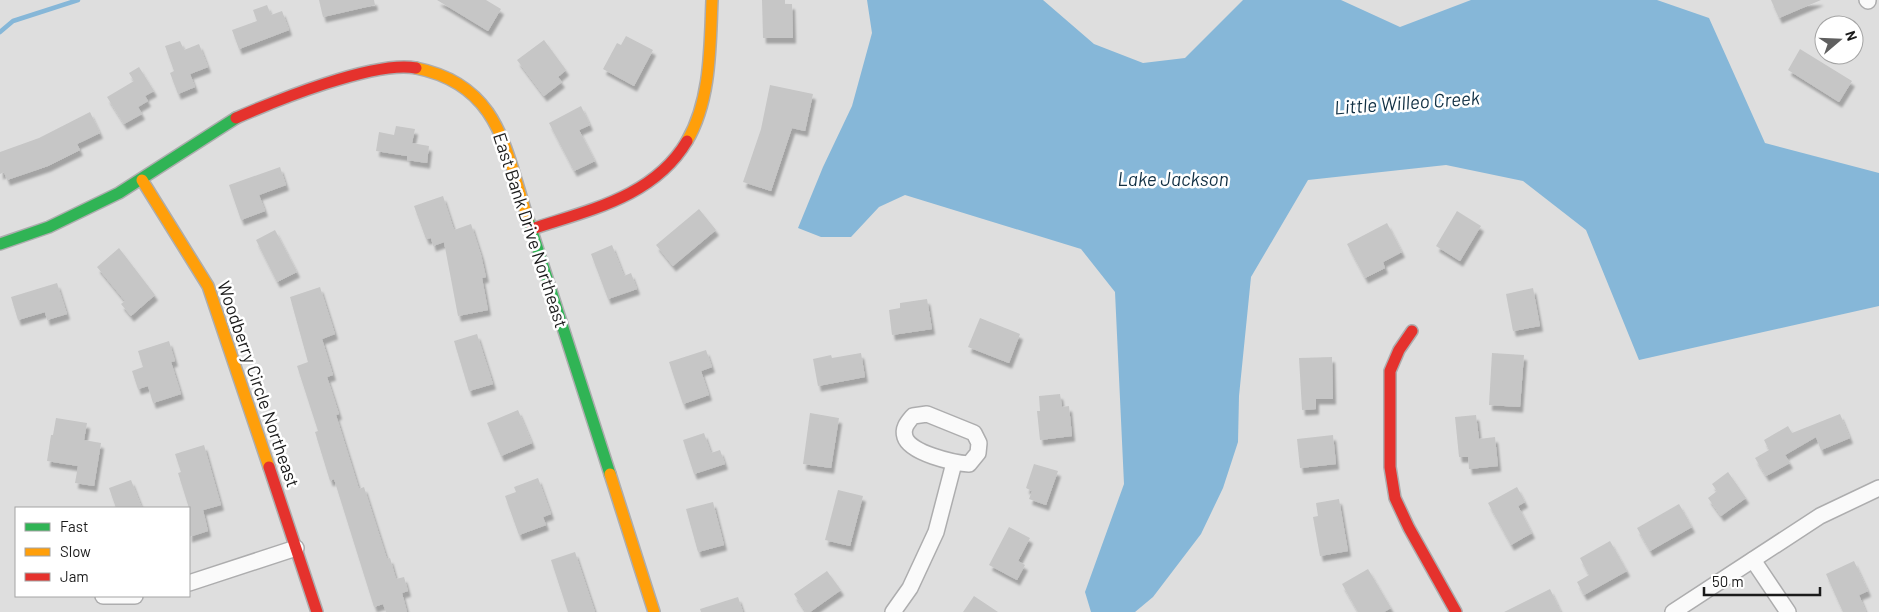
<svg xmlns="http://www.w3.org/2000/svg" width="1879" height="612" font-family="Barlow,sans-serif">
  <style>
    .water { fill: #86b7d8 }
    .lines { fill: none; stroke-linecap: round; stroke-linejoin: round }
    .stream { stroke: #86b7d8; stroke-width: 4.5 }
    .building { fill: #c6c6c6; filter: url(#shadow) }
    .street-casing { stroke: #adadae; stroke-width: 18 }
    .fast-casing { stroke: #adadae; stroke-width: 14 }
    .slow-casing { stroke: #adadae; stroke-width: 14 }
    .jam-casing { stroke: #adadae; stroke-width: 14 }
    .street { stroke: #fafafa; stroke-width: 15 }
    .fast { stroke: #30b455; stroke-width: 11 }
    .slow { stroke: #ff9f0a; stroke-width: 11 }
    .jam { stroke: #e5322d; stroke-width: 11 }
    .labels { text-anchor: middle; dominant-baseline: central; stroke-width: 5; stroke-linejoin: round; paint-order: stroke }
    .street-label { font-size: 18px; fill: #1b1b1b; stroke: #fff }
    .water-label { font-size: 19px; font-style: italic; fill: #102f43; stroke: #fff }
  </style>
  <defs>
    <filter id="shadow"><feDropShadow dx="3" dy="5.5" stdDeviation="1" flood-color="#0004"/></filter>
  </defs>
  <rect width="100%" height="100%" fill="#dedede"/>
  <!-- water -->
  <path class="water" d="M867 0H1043L1094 44 1143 63 1185 58 1243 0H1341L1400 27 1471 0H1657L1709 18 1765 143 1879 173V306L1639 360 1586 230 1523 181 1446 165 1308 180 1251 277 1239 396 1238 442 1223 488 1201 534 1153 597 1135 612H1091L1085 592 1124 484 1115 292 1081 249 905 195 879 207 851 237H821L798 228 823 167 852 106 872 33Z"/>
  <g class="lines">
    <!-- stream -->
    <path class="stream" d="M0 32 13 21 78 0"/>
  </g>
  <!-- building -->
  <g class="building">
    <path d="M319 0H374L375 5 323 17Z"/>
    <path d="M437 0H486L501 9 488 31Z"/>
    <path d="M762 0H785V4H792L793 38H763Z"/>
    <path d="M1771 0H1821L1779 18Z"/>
    <path d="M267 5 271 15 282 11 289 30 239 49 232 30 257 21 253 10Z"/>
    <path d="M626 36 653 50 634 86 603 69 617 43 621 45Z"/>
    <path d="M544 40 566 70 558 77 562 82 544 96 517 60Z"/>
    <path d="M180 41 184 50 199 44 208 67 190 74 195 87 178 94 170 73 174 71 165 46Z"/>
    <path d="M1800 49 1852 81 1839 102 1788 70Z"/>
    <path d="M139 67 154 91 145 96 148 101 138 107 142 114 124 124 107 97 134 81 129 73Z"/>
    <path d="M770 85 813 94 805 131 792 128 771 191 743 182 761 129Z"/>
    <path d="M581 106 590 125 579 130 595 161 574 171 549 123Z"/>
    <path d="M90 112 100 133 77 144 80 150 48 166 7 180 4 172 0 174V152L39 138Z"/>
    <path d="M396 126 415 129 412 143 429 146 427 163 407 160V156L376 151 379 132 394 135Z"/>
    <path d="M280 167 286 185 259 195 265 211 241 220 229 185Z"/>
    <path d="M443 196 454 230 471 224 481 255 486 277 482 278 488 310 458 316 444 242 433 246 431 238 426 239 414 206Z"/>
    <path d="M699 209 716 230 673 266 656 245Z"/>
    <path d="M1457 211 1481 226 1460 261 1436 246Z"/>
    <path d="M1387 223 1402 252 1383 262 1385 268 1365 278 1347 244Z"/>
    <path d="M275 230 297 272 277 282 256 240Z"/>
    <path d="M612 245 624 276 631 273 637 289 608 299 591 254Z"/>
    <path d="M119 248 155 295 131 316 121 304 125 301 97 267Z"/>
    <path d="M57 283 67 314 47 320 45 312 18 320 11 297Z"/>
    <path d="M320 287 335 334 322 339 333 375 327 377 339 414 336 415 359 489 364 487 387 559 390 558 396 579 404 577 408 591 402 593 407 612H386L383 604 374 607 334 479 330 481 315 432 318 431 297 366 308 362 290 297Z"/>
    <path d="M1533 288 1540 326 1513 331 1506 294Z"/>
    <path d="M927 299 932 329 892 335 889 310 900 308V303Z"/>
    <path d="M980 318 1020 334 1009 363 968 347Z"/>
    <path d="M477 334 493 384 469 391 454 341Z"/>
    <path d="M169 341 175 361 171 362 181 394 153 403 148 386 138 389 132 371 143 367 138 351Z"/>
    <path d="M706 350 712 367 701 371 709 395 683 404 669 362Z"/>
    <path d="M861 353 865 377 818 386 813 359 831 355 832 358Z"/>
    <path d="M1492 353 1524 355 1520 407 1489 405Z"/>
    <path d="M1332 357 1333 399H1316V409L1302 410 1299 358Z"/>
    <path d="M1060 394 1062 407 1069 406 1072 436 1040 440 1037 411H1040L1039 396Z"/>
    <path d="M518 410 532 443 501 456 487 423Z"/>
    <path d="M810 413 839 418 831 468 803 464Z"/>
    <path d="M1840 414 1850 438 1821 450 1816 437 1785 455 1790 463 1766 476 1755 458 1769 450 1764 440 1788 426 1792 433Z"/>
    <path d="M1476 415 1479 439 1495 437 1498 466 1469 469 1468 457H1459L1455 417Z"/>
    <path d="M56 418 87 423 84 440 101 443 94 486 75 483 78 466 47 461 51 435H53Z"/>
    <path d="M704 433 711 453 720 450 725 464 694 474 683 440Z"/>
    <path d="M1333 435 1336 464 1300 468 1297 439Z"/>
    <path d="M204 445 221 505 203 510 208 531 189 537V508L178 473 181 472 175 454Z"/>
    <path d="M1034 464 1058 471 1046 505 1029 499 1032 491 1026 488Z"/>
    <path d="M1728 472 1746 498 1721 516 1708 498 1717 491 1712 484Z"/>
    <path d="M538 478 551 514 543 517 546 525 519 535 505 496 516 492 514 487Z"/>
    <path d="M131 480 142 508H116L109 488Z"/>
    <path d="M1517 487 1525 502 1518 506 1532 533 1511 545 1488 503Z"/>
    <path d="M838 490 863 496 850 546 825 540Z"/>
    <path d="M1339 499 1348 551 1320 556 1313 517 1318 516 1316 503Z"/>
    <path d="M713 502 724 545 698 552 686 509Z"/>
    <path d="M1679 504 1692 527 1650 551 1637 528Z"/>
    <path d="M1009 527 1030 538 1018 561 1025 565 1017 580 989 565Z"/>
    <path d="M1610 541 1627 571 1584 595 1577 582 1589 575 1580 558Z"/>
    <path d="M575 552 595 612H568L551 560Z"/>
    <path d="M1854 561 1868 591 1859 595 1866 612H1843L1826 574Z"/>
    <path d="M1368 569 1391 608 1384 612H1358L1342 584Z"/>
    <path d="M827 571 841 590 810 612H806L794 594Z"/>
    <path d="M1550 589 1561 612H1504Z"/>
    <path d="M974 596 998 612H963Z"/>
    <path d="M738 597 743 612H701L700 609Z"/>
  </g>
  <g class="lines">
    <!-- street casing -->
    <g class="street-casing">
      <g id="street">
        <path d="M1867 0 1868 1"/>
        <path d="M927 414 974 433 979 443 978 453 969 464C953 463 910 453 905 437 902 428 908 422 913 416Z"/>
        <path d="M1753 560 1788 612"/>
        <path d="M189 583 296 548"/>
        <path d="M103 596H135"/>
        <path d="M893 612 910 588 936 532 954 463"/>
        <path d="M1673 612 1820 516 1879 488"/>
      </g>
    </g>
    <!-- fast casing -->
    <g class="fast-casing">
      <g id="fast">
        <path d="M528 219 610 474"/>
        <path d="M0 244 49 227 119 193 236 118"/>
      </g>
    </g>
    <!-- slow casing -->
    <g class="slow-casing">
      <g id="slow">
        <path d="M416 68C500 85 505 149 528 219"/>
        <path d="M687 141C711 100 710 47 712 0"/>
        <path d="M142 180 208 286 269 467"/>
        <path d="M610 474 654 612"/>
      </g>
    </g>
    <!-- jam casing -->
    <g class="jam-casing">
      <g id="jam">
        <path d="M236 118C275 101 375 60 416 68"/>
        <path d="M532 229C589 210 654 197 687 141"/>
        <path d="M1412 331 1399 350 1390 371V467L1395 498 1409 528 1456 612"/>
        <path d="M269 467 317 612"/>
      </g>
    </g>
    <!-- street -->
    <use href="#street" class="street"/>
    <!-- fast -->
    <use href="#fast" class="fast"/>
    <!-- slow -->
    <use href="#slow" class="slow"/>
    <!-- jam -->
    <use href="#jam" class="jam"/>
  </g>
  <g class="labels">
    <!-- street labels -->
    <g class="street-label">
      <text transform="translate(531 230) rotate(72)">East Bank Drive Northeast</text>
      <text transform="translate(259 384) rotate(71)">Woodberry Circle Northeast</text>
    </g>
    <!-- water labels -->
    <g class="water-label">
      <text transform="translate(1407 102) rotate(-4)">Little Willeo Creek</text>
      <text x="1173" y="178">Lake Jackson</text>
    </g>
  </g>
  <!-- legend -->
  <rect x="15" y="507" width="175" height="90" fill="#ffffff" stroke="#a4a4a4"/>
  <rect x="25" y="523" width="25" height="8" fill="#30b455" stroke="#a4a4a4"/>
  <text x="60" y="532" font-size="15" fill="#1b1b1b">Fast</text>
  <rect x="25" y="548" width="25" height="8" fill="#ff9f0a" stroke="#a4a4a4"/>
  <text x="60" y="557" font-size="15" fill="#1b1b1b">Slow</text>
  <rect x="25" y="573" width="25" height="8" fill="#e5322d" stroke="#a4a4a4"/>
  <text x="60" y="582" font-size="15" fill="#1b1b1b">Jam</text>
  <!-- north arrow -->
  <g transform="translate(1839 40) rotate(71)"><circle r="24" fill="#ffffff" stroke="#a4a4a4"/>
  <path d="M0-4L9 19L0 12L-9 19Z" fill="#5f5f5f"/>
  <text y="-8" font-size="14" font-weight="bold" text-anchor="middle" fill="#1b1b1b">N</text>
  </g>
  <!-- scale -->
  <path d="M1704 587v8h116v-8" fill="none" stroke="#1b1b1b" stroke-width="2.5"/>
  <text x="1712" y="587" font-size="15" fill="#1b1b1b" stroke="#ffffff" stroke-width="4" paint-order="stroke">50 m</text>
</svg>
